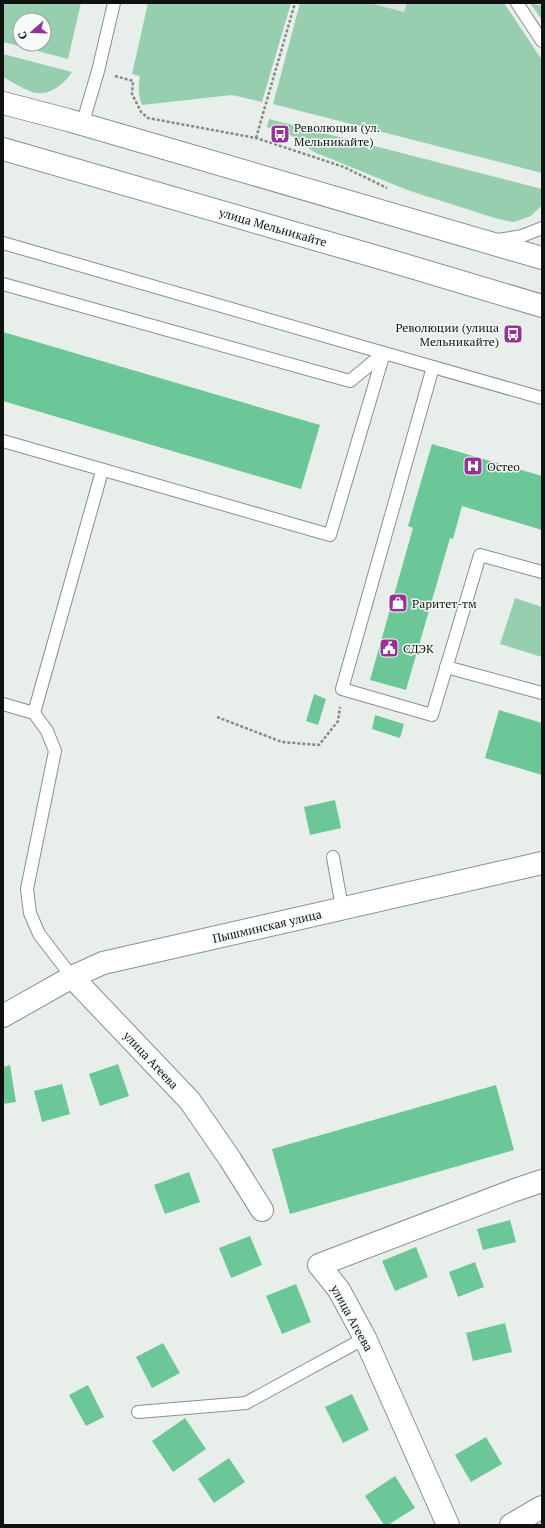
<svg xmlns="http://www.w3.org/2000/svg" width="545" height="1528" font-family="'PT Serif',serif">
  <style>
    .built { fill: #d6e4db }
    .green { fill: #97ceaf; fill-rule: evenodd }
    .building { fill: #6cc798 }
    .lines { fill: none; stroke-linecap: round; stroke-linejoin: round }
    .lane-casing { stroke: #8a908d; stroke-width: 14 }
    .street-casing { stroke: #8a908d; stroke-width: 24 }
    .secondary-casing { stroke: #8a908d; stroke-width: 24 }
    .path { stroke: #858a87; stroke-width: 2.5; stroke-dasharray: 3 2; stroke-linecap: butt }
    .lane { stroke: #fff; stroke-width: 12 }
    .street { stroke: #fff; stroke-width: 22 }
    .secondary { stroke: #fff; stroke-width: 22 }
    .labels { text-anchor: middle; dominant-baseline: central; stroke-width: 3; stroke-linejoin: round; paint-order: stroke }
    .poi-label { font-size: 12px; fill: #101211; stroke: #f5fcf8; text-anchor: start }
    .street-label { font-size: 12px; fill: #101211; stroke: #f5fcf8 }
  </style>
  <rect width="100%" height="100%" fill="#e8efeb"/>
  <!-- built -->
  <path class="built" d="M369 3H407L404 13Z"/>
  <!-- green -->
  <g class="green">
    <path d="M3 3H81L68 59 3 42ZM20 20H44V44H20Z"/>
    <path d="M148 3H291L262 102 232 95 142 105C138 95 138 87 140 76L132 74Z"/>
    <path d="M300 3H369L404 12 407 3H504L542 60V173L273 104Z"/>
    <path d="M530 3 542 6V20Z"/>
    <path d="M3 54 72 72C64 85 48 97 32 92 22 88 12 82 3 77Z"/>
    <path d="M269 119 542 189V205L531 216 514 222 498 219 410 191 390 183 314 152 290 135 267 127Z"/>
    <path d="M515 598 542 607V657L500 644Z"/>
  </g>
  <!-- building -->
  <g class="building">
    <path d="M3 332 320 425 301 489 3 401Z"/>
    <path d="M432 444 542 476V530L462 506 453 539 450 538 406 690 370 680 413 528 408 526Z"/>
    <path d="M314 694 326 699 318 725 306 721Z"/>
    <path d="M499 710 542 723V775L485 758Z"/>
    <path d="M375 715 404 724 400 738 372 729Z"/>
    <path d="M335 800 341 828 310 835 304 807Z"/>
    <path d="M118 1064 129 1096 100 1106 89 1074Z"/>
    <path d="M10 1065 16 1102 3 1104V1067Z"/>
    <path d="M62 1084 70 1114 42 1122 34 1091Z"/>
    <path d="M496 1085 514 1150 290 1214 272 1149Z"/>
    <path d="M189 1172 200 1202 165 1214 154 1185Z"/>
    <path d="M510 1220 516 1242 483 1250 477 1229Z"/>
    <path d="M250 1236 262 1265 231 1278 219 1248Z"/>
    <path d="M416 1247 428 1277 395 1291 382 1261Z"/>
    <path d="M475 1262 484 1287 458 1297 449 1272Z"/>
    <path d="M296 1284 311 1322 282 1334 266 1296Z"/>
    <path d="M505 1323 512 1352 473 1361 466 1333Z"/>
    <path d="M163 1343 180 1373 152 1388 136 1357Z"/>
    <path d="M88 1385 104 1417 86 1426 69 1395Z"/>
    <path d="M352 1394 369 1430 343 1443 325 1407Z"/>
    <path d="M185 1418 206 1449 173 1472 152 1441Z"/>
    <path d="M486 1437 502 1464 471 1482 455 1455Z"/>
    <path d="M229 1458 245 1482 214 1503 198 1479Z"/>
    <path d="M395 1476 415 1508 388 1525H384L365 1496Z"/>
  </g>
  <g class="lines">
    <!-- lane casing -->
    <g class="lane-casing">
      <g id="lane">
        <path d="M517 3 542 41"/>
        <path d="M82 125 98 71 114 3"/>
        <path d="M498 240 522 236 542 228"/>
        <path d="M3 243 384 353 330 535 3 441"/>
        <path d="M3 284 350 381 384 353 542 398"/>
        <path d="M433 367 342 689 432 715 480 555 542 572"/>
        <path d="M446 667 542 693"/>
        <path d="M3 704 34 713 47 731 55 751 27 889 30 913 39 934 72 977"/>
        <path d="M34 713 102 471"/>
        <path d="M333 857 342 908"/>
        <path d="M138 1412 246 1403 365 1338"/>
      </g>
    </g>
    <!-- street casing -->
    <g class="street-casing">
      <g id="street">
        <path d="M72 977 190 1101 230 1159 262 1210"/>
        <path d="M3 1016 72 977 103 963 542 863"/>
        <path d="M448 1525 365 1338 339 1290 319 1265 515 1190 542 1181"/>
        <path d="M511 1525 542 1507"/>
      </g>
    </g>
    <!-- secondary casing -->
    <g class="secondary-casing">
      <g id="secondary">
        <path d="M3 103 68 120 542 258"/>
        <path d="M3 149 391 261 542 306"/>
      </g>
    </g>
    <!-- path -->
    <g class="path">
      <path d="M115 76 133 81 132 94 141 112 148 118 256 138 344 167 387 188"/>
      <path d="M256 138 295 3"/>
      <path d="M217 717 282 742 319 745 338 721 340 707"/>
    </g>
    <!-- lane -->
    <use href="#lane" class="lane"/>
    <!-- street -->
    <use href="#street" class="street"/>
    <!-- secondary -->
    <use href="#secondary" class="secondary"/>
  </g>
  <!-- icons -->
  <defs>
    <g id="bus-square" transform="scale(1)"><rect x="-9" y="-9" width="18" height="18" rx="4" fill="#963298" stroke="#f5fcf8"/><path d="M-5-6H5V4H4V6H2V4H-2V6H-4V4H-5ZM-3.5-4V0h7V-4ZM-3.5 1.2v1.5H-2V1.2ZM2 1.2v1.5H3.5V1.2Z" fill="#fff"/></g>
    <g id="hospital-square" transform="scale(1)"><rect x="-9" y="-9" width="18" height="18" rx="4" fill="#963298" stroke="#f5fcf8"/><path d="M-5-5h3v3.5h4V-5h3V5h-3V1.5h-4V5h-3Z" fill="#fff"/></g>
    <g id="shop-square" transform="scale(1)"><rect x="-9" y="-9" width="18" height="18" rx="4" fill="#963298" stroke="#f5fcf8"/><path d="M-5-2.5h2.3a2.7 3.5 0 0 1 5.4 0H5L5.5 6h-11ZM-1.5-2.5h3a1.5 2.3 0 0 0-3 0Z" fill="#fff"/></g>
    <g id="civic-square" transform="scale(1)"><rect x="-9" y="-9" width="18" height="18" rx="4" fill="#963298" stroke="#f5fcf8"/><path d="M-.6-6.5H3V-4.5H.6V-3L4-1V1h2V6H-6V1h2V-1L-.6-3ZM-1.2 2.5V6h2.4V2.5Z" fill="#fff"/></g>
  </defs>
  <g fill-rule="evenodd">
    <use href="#bus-square" x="280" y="134"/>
    <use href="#bus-square" x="513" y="334"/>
    <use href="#hospital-square" x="473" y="466"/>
    <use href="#shop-square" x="398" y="603"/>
    <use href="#civic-square" x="389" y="648"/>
  </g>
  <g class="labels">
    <!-- poi labels -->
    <g class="poi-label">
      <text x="294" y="127">Революции (ул.<tspan x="294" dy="14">Мельникайте)</tspan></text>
      <text x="499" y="327" text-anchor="end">Революции (улица<tspan x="499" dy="14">Мельникайте)</tspan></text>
      <text x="487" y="466">Остео</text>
      <text x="412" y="603">Раритет-тм</text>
      <text x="403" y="648">СДЭК</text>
    </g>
    <!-- street labels -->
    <g class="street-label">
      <text transform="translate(273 227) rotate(16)">улица Мельникайте</text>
      <text transform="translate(267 926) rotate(-13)">Пышминская улица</text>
      <text transform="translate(151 1060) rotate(47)">улица Агеева</text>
      <text transform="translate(352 1318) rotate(61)">улица Агеева</text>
    </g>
  </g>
  <!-- border -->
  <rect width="545" height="1528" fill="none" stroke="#101211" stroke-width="8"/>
  <!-- north arrow -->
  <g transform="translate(32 32) rotate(250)"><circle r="19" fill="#f5fcf8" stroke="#999e9c"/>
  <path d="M0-3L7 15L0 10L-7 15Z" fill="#963298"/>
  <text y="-6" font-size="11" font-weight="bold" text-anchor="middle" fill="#101211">С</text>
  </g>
</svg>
